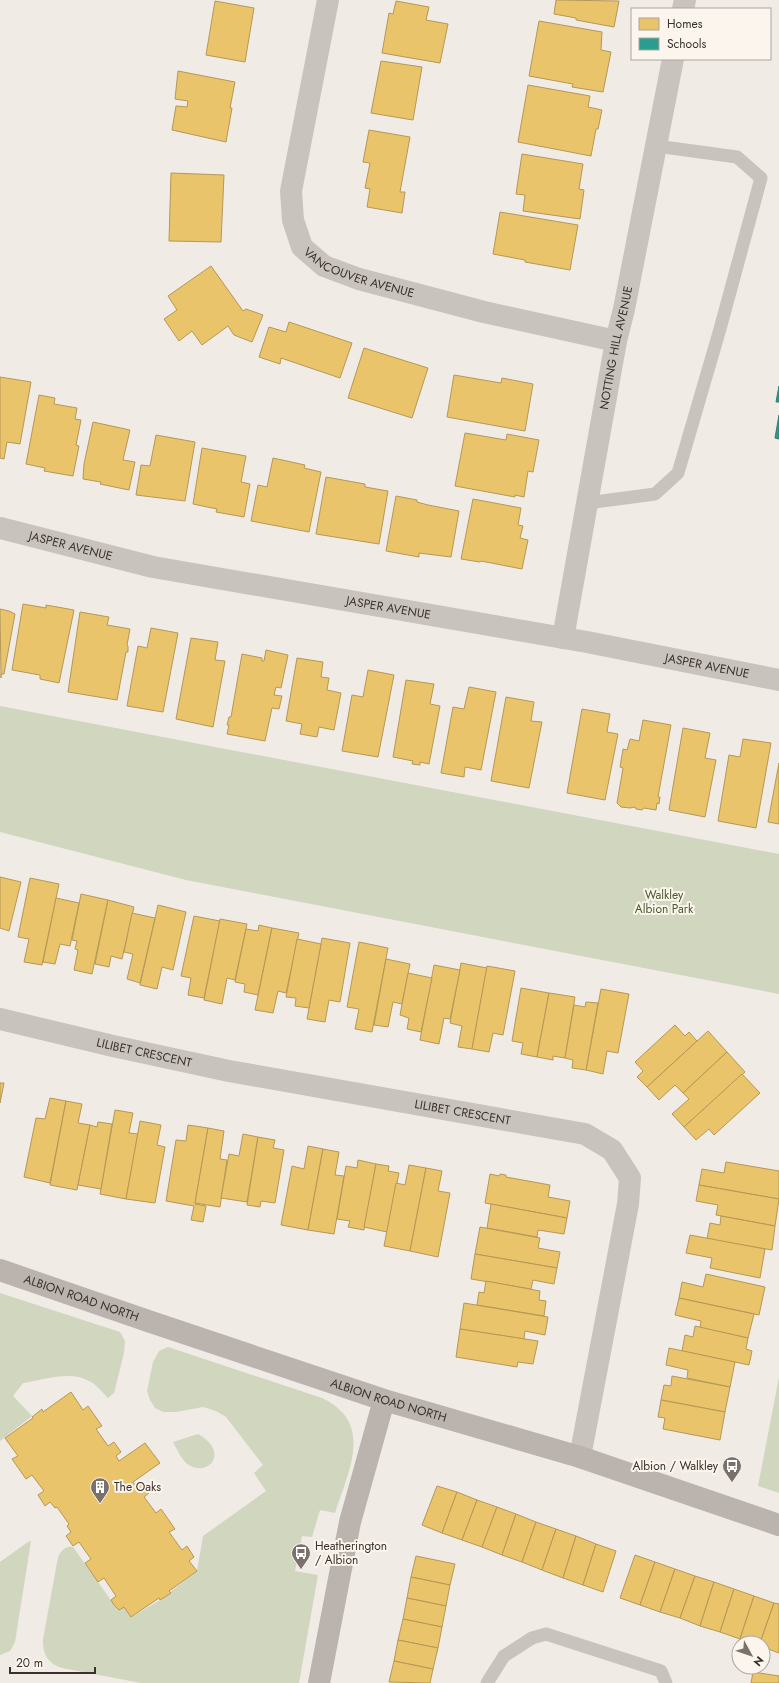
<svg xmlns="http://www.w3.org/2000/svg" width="779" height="1683" font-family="Jost,sans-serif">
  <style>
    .green { fill: #d1d6bf }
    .homes { fill: #e9c46a; stroke: #b59857 }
    .schools { fill: #2a9d8f; stroke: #2f7c71 }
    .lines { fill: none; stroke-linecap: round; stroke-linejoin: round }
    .lane { stroke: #c9c3be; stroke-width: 13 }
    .street { stroke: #c9c3be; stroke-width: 22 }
    .secondary { stroke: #bab3ae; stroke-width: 22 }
    .labels { text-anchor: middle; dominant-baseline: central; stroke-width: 4; stroke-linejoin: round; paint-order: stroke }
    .street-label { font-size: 12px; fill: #3b302b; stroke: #fbf5ee }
    .park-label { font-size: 12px; fill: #4a5a2e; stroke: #fbf5ee }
    .poi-label { font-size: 12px; fill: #3b302b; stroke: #fbf5ee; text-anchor: start }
  </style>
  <rect width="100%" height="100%" fill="#f0ebe5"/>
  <!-- green -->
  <g class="green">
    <path d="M0 706 779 854V994L186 880 0 832Z"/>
    <path d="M0 1293 120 1332 125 1341 124 1353 114 1393 108 1398C102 1392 96 1384 89 1381 70 1370 43 1380 23 1383L13 1396 32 1416 0 1441Z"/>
    <path d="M168 1347 322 1398C375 1423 348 1472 335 1513L320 1510 312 1537 302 1536 295 1571 318 1575 299 1683H141L62 1668C48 1664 42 1654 43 1639L58 1557C61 1551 65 1546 73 1547L118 1610 124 1607 132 1617 160 1600 197 1571 203 1536 266 1491 254 1473 263 1465 226 1417 216 1411 203 1407 176 1412H163L155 1408 150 1400 147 1391 153 1362 159 1351Z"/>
    <path d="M779 1377V1493L758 1486Z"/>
    <path d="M198 1434C230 1452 209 1477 189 1465 182 1461 177 1449 173 1442Z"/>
    <path d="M31 1541 15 1642 10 1651 0 1655V1562L28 1542Z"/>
  </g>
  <!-- homes -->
  <g class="homes">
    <path d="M556 0 619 1 614 27 576 20V18L554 14Z"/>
    <path d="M215 1 254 8 245 62 206 55Z"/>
    <path d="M396 1 429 7 426 20 448 24 440 63 382 53 389 13 393 14Z"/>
    <path d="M539 21 602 32 601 50 611 52 603 92 572 87 573 84 529 76Z"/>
    <path d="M381 61 422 67 413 120 371 113Z"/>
    <path d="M178 71 235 82 230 108H232L226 142 172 130 176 106 187 107 188 101 175 99Z"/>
    <path d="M528 85 590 96 588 107 602 110 598 129H596L591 156 518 142Z"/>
    <path d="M369 130 410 137 400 192H405L402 213 367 207 370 189 365 188 370 163 363 162Z"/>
    <path d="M522 154 583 164 579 189 584 190 580 219 523 211 525 195 516 194Z"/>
    <path d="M171 173 224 175 221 242 169 241Z"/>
    <path d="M500 212 578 225 570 270 525 262V260L493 254Z"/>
    <path d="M211 266 243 311 246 309 263 315 252 342 234 335 228 326 202 345 192 331 179 341 164 319 177 310 168 296Z"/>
    <path d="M289 322 352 343 340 378 281 358 280 364 259 357 269 327 286 332Z"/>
    <path d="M364 348 428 368 412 418 348 398Z"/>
    <path d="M454 375 501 383 502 378 533 384 525 431 447 417Z"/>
    <path d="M0 377 31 382 20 444 7 442 4 459 0 458Z"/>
    <path d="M39 395 55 398 54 404 77 408 75 419 81 420 76 445 79 446 73 476 44 471 45 468 26 464Z"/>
    <path d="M93 422 130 430 123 460 135 462 129 490 100 484 101 482 83 479 84 464Z"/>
    <path d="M465 433 506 440 507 434 539 440 533 472 528 471 524 497 515 495V497L455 486Z"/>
    <path d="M156 435 195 442 185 501 136 495 141 465 150 466Z"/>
    <path d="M202 448 246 456 241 482 250 484 244 517 216 512 217 509 193 504Z"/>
    <path d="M273 458 305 465 304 468 321 472 309 532 251 521 258 485 267 487Z"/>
    <path d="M326 477 365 484V487L388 491 379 544 316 534Z"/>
    <path d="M396 496 417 500V502L428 505 459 511 451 557 419 553V557L386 551Z"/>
    <path d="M473 499 521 508 518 525 523 526 520 538 528 540 522 569 481 561 480 562 461 559Z"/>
    <path d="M23 604 46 608V605L74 610 59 683 40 679V675L12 670Z"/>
    <path d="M0 609 9 611 15 614 4 674H1V678Z"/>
    <path d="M80 612 109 617 107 625 130 629 127 645 128 646V652H126L117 700 68 692Z"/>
    <path d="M151 628 178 633 163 712 127 706 138 646 147 648Z"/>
    <path d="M191 638 218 642 215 660 225 661 213 727 176 719Z"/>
    <path d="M266 650 288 655 281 688 276 687 274 695 282 696 279 709 272 708 265 741 227 734 229 725H227L229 717H231L242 654 262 658V661H264Z"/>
    <path d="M297 658 323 662 321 677 329 678 327 690 341 693 334 730 319 727 317 737 300 734 302 724 286 721Z"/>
    <path d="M368 670 394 675 378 757 342 751 352 695 363 697Z"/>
    <path d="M406 680 434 684 430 704 440 706 429 764 420 762V765L412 764 413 761 393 757Z"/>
    <path d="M469 687 496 692 481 770 465 767 464 777 441 773 453 707 464 709Z"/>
    <path d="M506 697 534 702 531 721 542 722 529 788 491 781Z"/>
    <path d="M582 709 610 714 607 732 618 734 605 800 567 793Z"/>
    <path d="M643 720 671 725 658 797H660L659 804 657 803 656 810 644 808 642 810 636 809 635 807 630 808 621 807 617 803 623 768 620 767 623 749 627 750 630 739 639 741Z"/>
    <path d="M683 728 710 733 705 758 716 760 705 817 669 810Z"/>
    <path d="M743 739 771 743 756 828 718 821 729 755 740 757Z"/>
    <path d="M779 763V824L768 822Z"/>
    <path d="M0 877 21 882 9 931 0 928Z"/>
    <path d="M30 878 59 884 42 965 24 962 29 939 18 937Z"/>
    <path d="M81 894 108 900 92 974 74 970 78 950 75 949 77 941 72 940Z"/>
    <path d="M56 898 79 903 70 946 60 944 55 964 43 962Z"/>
    <path d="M108 900 134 907 122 959 111 956 109 967 95 964Z"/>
    <path d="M158 905 186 912 173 970 162 967 157 989 140 985Z"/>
    <path d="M132 913 155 918 140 983 127 979 133 954 124 952Z"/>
    <path d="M194 916 220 921 204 998 188 995 191 978 181 976Z"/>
    <path d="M220 919 247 924 235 980 227 978 222 1004 204 1000Z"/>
    <path d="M259 925 272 928 258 995 244 992 245 984 235 982 246 929 258 931Z"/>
    <path d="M272 928 299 933 286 993 278 991 273 1013 255 1010Z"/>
    <path d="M322 938 350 943 340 1002 329 1000 325 1022 307 1019Z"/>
    <path d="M297 939 321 944 309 1008 295 1006 296 998 286 997Z"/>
    <path d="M359 942 388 948 372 1032 355 1029 359 1009 347 1007Z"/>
    <path d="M386 959 410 964 402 1004 393 1002 388 1027 374 1025Z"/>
    <path d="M461 963 487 968 472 1049 458 1047 462 1026 450 1023Z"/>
    <path d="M434 965 460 970 450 1019 444 1018 439 1044 420 1040Z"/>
    <path d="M487 966 515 971 503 1035 493 1033 489 1052 472 1049Z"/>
    <path d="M408 973 432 978 421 1032 407 1029 409 1018 400 1015Z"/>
    <path d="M521 988 549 993 537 1057 521 1054 523 1043 512 1041Z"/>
    <path d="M601 989 629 994 618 1053 607 1051 603 1074 586 1070Z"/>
    <path d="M549 993 575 997 565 1058 553 1056V1060L537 1057Z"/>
    <path d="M586 1002 598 1003 586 1070 572 1068 573 1060 565 1058 574 1005 585 1007Z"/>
    <path d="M675 1025 685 1036 689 1032 697 1041 647 1087 637 1077 643 1071 635 1062Z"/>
    <path d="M708 1031 727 1052 683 1093 675 1085 659 1100 647 1087Z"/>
    <path d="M727 1052 745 1072 684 1127 672 1114 689 1099 683 1093Z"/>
    <path d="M742 1074 760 1093 714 1135 709 1129 696 1140 684 1127Z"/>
    <path d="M0 1083H4L0 1103Z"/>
    <path d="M50 1098 66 1101 50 1183 24 1177 36 1118 45 1119Z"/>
    <path d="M66 1101 82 1104 78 1123 90 1125 77 1190 50 1185Z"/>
    <path d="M115 1110 133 1113 129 1133 138 1134 126 1199 100 1194Z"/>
    <path d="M140 1121 161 1125 157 1145 165 1147 155 1203 126 1199Z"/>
    <path d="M98 1122 112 1124 101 1189 78 1185 90 1125 97 1127Z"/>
    <path d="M188 1125 208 1128 195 1204 206 1206 203 1222 191 1220 194 1206 166 1201 176 1140 186 1141Z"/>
    <path d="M208 1128 224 1131 220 1159 227 1160 220 1207 195 1203Z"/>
    <path d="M243 1134 258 1137 247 1202 221 1198 229 1154 239 1156Z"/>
    <path d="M258 1137 275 1140 273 1148 284 1150 275 1203 261 1201 260 1207 247 1205Z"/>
    <path d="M308 1146 323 1149 308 1230 281 1225 292 1166 304 1169Z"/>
    <path d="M323 1149 339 1152 335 1175 344 1176 334 1234 308 1230Z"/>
    <path d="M358 1160 376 1164 364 1230 348 1227 350 1221 337 1219 346 1166 357 1168Z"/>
    <path d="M726 1162 779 1171V1199L699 1185 702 1169 724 1173Z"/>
    <path d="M376 1164 389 1166 388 1171 399 1173 387 1232 364 1227Z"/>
    <path d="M409 1165 426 1168 410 1251 384 1246 396 1183 405 1185Z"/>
    <path d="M426 1168 442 1171 438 1191 450 1193 438 1257 410 1251Z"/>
    <path d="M490 1174 499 1176 500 1174 506 1175V1177L550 1185 548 1197 570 1201 567 1218 485 1203Z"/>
    <path d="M699 1185 779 1199 775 1226 716 1215 718 1205 696 1201Z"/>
    <path d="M491 1204 567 1218 564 1234 538 1230 537 1237 487 1228Z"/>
    <path d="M721 1216 775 1226 772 1250 707 1239 710 1223 720 1225Z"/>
    <path d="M480 1227 540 1238 538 1248 560 1252 557 1268 475 1254Z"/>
    <path d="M690 1235 765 1249 760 1278 710 1268 712 1258 686 1253Z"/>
    <path d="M475 1254 557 1268 554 1284 533 1280 531 1289 471 1279Z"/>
    <path d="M706 1274 765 1287 759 1315 679 1298 682 1282 703 1287Z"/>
    <path d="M486 1281 540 1291 539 1300 546 1301 544 1316 477 1305 479 1292 484 1293Z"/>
    <path d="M679 1298 754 1314 748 1338 700 1328 701 1321 675 1315Z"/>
    <path d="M464 1303 548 1317 545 1335 525 1331 524 1339 460 1329Z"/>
    <path d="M695 1326 748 1338 746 1349 752 1351 749 1365 682 1351 685 1335 693 1337Z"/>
    <path d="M460 1329 538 1341 533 1364 518 1362 517 1367 456 1357Z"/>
    <path d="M669 1348 735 1362 730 1387 687 1378 688 1370 666 1365Z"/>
    <path d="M672 1376 730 1387 725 1412 661 1400 664 1385 671 1386Z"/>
    <path d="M71 1392 83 1410 88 1406 102 1426 96 1429 108 1446 114 1442 121 1452 116 1456 119 1461 145 1443 160 1463 133 1482 136 1486 142 1483 149 1493 144 1497 156 1513 161 1509 175 1529 169 1532 182 1550 187 1546 194 1557 189 1561 197 1571 169 1591 171 1593 165 1597 160 1600 159 1598 131 1617 124 1607 119 1610 114 1605 111 1600 116 1596 104 1578 98 1582 85 1563 91 1559 79 1542 73 1546 66 1536 71 1532 67 1526 69 1524 57 1507 55 1508 50 1502 45 1506 38 1495 44 1491 32 1475 26 1479 12 1459 18 1456 5 1438 33 1418 32 1417 42 1409 43 1412Z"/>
    <path d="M661 1400 725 1412 720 1440 663 1429 665 1418 658 1417Z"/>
    <path d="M437 1486 457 1492 442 1533 422 1525Z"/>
    <path d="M457 1492 477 1500 462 1540 442 1533Z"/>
    <path d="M477 1500 497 1507 482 1547 462 1540Z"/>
    <path d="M497 1507 516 1514 502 1555 482 1547Z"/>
    <path d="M516 1514 536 1522 522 1562 502 1555Z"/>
    <path d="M536 1522 556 1529 542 1570 522 1562Z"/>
    <path d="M556 1529 576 1536 563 1578 542 1570Z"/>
    <path d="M576 1536 596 1544 583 1585 563 1578Z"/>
    <path d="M596 1544 616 1551 603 1592 583 1585Z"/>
    <path d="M635 1555 655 1562 640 1605 620 1598Z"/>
    <path d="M416 1556 455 1564 450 1585 411 1577Z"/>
    <path d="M655 1562 675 1569 660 1612 640 1605Z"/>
    <path d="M675 1569 695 1576 680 1618 660 1612Z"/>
    <path d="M695 1576 714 1582 700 1626 680 1618Z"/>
    <path d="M411 1577 450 1585 446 1606 407 1598Z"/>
    <path d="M714 1582 734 1589 720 1632 700 1626Z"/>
    <path d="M734 1589 754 1596 740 1639 720 1632Z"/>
    <path d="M754 1596 774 1603 760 1643H752L740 1639Z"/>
    <path d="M407 1598 446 1606 442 1627 403 1619Z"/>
    <path d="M774 1603 779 1604V1653L763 1647V1643H760Z"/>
    <path d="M403 1619 442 1627 438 1648 398 1640Z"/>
    <path d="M398 1640 438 1648 433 1669 394 1661Z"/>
    <path d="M394 1661 433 1669 430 1683 389 1682Z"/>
    <path d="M753 1672 779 1676V1683H751Z"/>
  </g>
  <!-- schools -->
  <g class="schools">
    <path d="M779 386V402H776Z"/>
    <path d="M779 415V439L775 438Z"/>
  </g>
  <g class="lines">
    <!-- lane -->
    <g class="lane">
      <path d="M587 503 655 494 678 473 720 329 761 178 737 157 656 146"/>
      <path d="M487 1683 504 1656 532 1638 546 1634 661 1671 666 1683"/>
    </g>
    <!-- street -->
    <g class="street">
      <path id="s1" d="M328 0 291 191 293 220 302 247 324 266 359 279 484 312 616 341"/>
      <path d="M683 9 685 0"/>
      <path id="s2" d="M0 528 153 567 587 642 779 680"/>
      <path id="s3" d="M563 638 616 341 624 309 673 59"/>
      <path id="s4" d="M0 1019 113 1046 229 1071 585 1134 612 1150 630 1178 628 1204 580 1457"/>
    </g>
    <!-- secondary -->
    <g class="secondary">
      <path id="s5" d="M0 1270 151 1322 384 1400 580 1457 779 1525"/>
      <path d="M319 1683 350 1522 384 1400"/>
    </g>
  </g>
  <!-- icons -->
  <defs>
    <g id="bus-pin" transform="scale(1)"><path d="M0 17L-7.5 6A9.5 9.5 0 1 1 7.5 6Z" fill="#7a716c" stroke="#fbf5ee"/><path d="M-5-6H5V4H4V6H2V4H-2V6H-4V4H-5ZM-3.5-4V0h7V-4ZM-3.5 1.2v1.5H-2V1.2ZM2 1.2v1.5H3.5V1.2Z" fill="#fff"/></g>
    <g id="building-pin" transform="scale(1)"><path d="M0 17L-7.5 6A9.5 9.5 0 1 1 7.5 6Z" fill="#7a716c" stroke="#fbf5ee"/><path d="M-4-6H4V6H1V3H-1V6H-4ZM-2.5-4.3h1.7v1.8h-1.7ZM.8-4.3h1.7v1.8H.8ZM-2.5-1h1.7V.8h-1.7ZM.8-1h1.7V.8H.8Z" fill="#fff"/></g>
  </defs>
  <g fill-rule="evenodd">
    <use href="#bus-pin" x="732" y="1466"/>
    <use href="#building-pin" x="100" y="1487"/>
    <use href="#bus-pin" x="301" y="1553"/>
  </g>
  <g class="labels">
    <!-- street labels -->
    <g class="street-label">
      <text stroke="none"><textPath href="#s1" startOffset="316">VANCOUVER AVENUE</textPath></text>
      <text stroke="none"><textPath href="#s3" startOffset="295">NOTTING HILL AVENUE</textPath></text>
      <text stroke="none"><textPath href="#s2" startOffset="73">JASPER AVENUE</textPath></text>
      <text stroke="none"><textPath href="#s2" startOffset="397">JASPER AVENUE</textPath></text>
      <text stroke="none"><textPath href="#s2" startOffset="721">JASPER AVENUE</textPath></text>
      <text stroke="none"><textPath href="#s4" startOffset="148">LILIBET CRESCENT</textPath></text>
      <text stroke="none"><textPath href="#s4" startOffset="472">LILIBET CRESCENT</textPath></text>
      <text stroke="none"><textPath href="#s5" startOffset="86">ALBION ROAD NORTH</textPath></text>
      <text stroke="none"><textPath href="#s5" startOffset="410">ALBION ROAD NORTH</textPath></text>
    </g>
    <!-- park labels -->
    <g class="park-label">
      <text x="664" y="895">Walkley<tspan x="664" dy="14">Albion Park</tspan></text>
    </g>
    <!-- poi labels -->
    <g class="poi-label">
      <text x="718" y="1466" text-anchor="end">Albion / Walkley</text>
      <text x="114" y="1487">The Oaks</text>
      <text x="315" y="1546">Heatherington<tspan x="315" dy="14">/ Albion</tspan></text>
    </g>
  </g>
  <!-- legend -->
  <rect x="631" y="8" width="140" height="52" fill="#fbf5ee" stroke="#aea6a0"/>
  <rect x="639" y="18" width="20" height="12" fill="#e9c46a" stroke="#aea6a0"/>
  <text x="667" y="28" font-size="12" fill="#3b302b">Homes</text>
  <rect x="639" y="38" width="20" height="12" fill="#2a9d8f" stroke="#aea6a0"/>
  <text x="667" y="48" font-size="12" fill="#3b302b">Schools</text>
  <!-- north arrow -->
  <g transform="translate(751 1655) rotate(130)"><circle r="19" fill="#fbf5ee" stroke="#aea6a0"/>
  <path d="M0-3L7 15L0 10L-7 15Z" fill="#7a716c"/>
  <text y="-6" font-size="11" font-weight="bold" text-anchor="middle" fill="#3b302b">N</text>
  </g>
  <!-- scale -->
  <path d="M10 1667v6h85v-6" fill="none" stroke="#3b302b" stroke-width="2"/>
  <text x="16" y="1667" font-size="12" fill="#3b302b" stroke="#fbf5ee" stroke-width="3" paint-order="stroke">20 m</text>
</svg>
